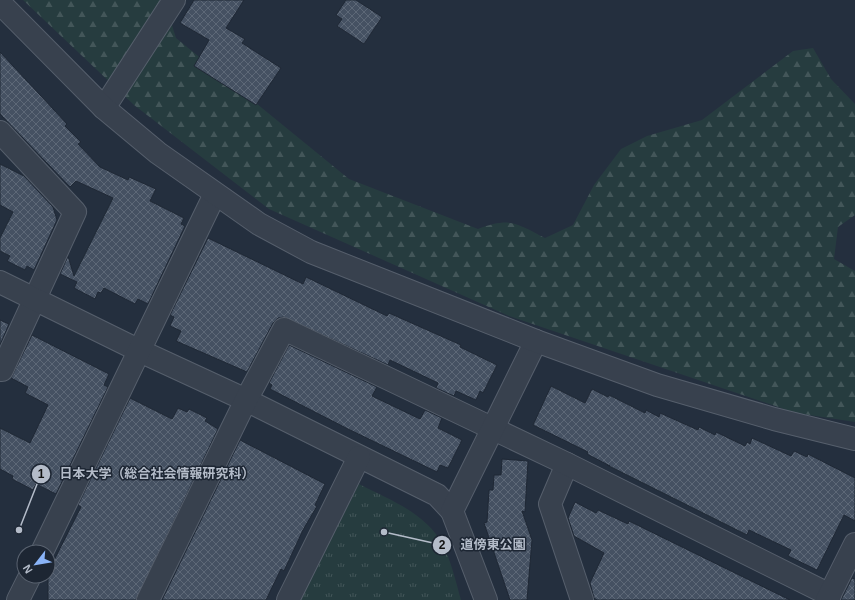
<svg xmlns="http://www.w3.org/2000/svg" width="855" height="600" font-family="Arial,'Noto Sans JP',sans-serif">
  <style>
    .forest { fill: url(#forest-firs) }
    .park { fill: url(#park-tufts) }
    .building { fill: url(#building-cross-hatch); stroke: #1f2835 }
    .lines { fill: none; stroke-linecap: round; stroke-linejoin: round }
    .minor-casing { stroke: #565f6c; stroke-width: 24 }
    .tertiary-casing { stroke: #565f6c; stroke-width: 24 }
    .minor { stroke: #38414e; stroke-width: 22 }
    .tertiary { stroke: #38414e; stroke-width: 22 }
    .leader { fill: none; stroke: #b4bcc9; stroke-width: 1.5 }
    .callout-dot { fill: #b4bcc9; stroke: #1d2633; stroke-width: 1.5 }
    .mark-label { font-size: 12px; text-anchor: middle; font-weight: bold; fill: #111 }
    .callout-label { font-size: 13px; text-anchor: middle; font-weight: bold; fill: #b4bcc9; stroke: #1d2633; stroke-width: 3; stroke-linejoin: round; paint-order: stroke }
  </style>
  <defs>
    <pattern id="forest-firs" width="22" height="20" patternUnits="userSpaceOnUse"><rect width="22" height="20" fill="#263c3f"/><path d="M5 1l3.5 6h-7zM16 11l3.5 6h-7z" fill="#435659"/></pattern>
    <pattern id="park-tufts" width="24" height="20" patternUnits="userSpaceOnUse"><rect width="24" height="20" fill="#263c3f"/><path d="M3 7l-1-3M5 7V3M7 7l1-3M15 17l-1-3M17 17v-4M19 17l1-3" fill="none" stroke="#435659"/></pattern>
    <pattern id="building-cross-hatch" width="8" height="8" patternUnits="userSpaceOnUse"><rect width="8" height="8" fill="#455162"/><path d="M0 0l8 8M0 8l8-8" fill="none" stroke="#5d6877"/></pattern>
  </defs>
  <rect width="100%" height="100%" fill="#242f3e"/>
  <!-- forest -->
  <path class="forest" d="M23 0H164L176 38 349 179 478 229C510 217 516 223 545 238L573 225 594 185 621 149 647 136 702 120 793 51 813 48 831 79 855 104V215L838 227 834 259 855 271V422L796 413 509 316 269 209 134 105Z"/>
  <!-- park -->
  <path class="park" d="M359 484C390 500 426 513 443 545 451 561 456 582 461 600H300Z"/>
  <!-- building -->
  <g class="building">
    <path d="M194 0H244L226 28 245 39 242 43 281 68 256 105 194 66 209 40 180 23Z"/>
    <path d="M346 0H356L382 17 364 44 337 26 342 19 336 15Z"/>
    <path d="M0 52 67 124 65 126 81 142 78 144 100 167 128 180 129 177 156 189 150 201 184 218 181 224 185 226 148 304 138 299 135 304 104 288 101 293 98 292 95 299 74 288 77 282 60 274 68 256 74 276 113 198 76 181 70 187 0 114Z"/>
    <path d="M0 164 24 176 53 207 57 220 34 270 27 266 25 270 7 261 10 256 0 251V238L13 212 0 205Z"/>
    <path d="M208 238 303 284 306 277 387 316 389 313 461 345 460 347 497 365 483 393 480 391 476 400 456 391 454 396 436 388 438 383 390 360 388 365 284 317 278 318 273 323 247 372 176 341 181 331 170 326 174 317 170 315Z"/>
    <path d="M0 320 9 324 0 345Z"/>
    <path d="M32 335 109 374 104 385 108 387 56 494 36 484 33 490 12 479 13 476 0 469V428L30 443 48 405 25 393 28 387 11 378Z"/>
    <path d="M289 345 377 387 372 396 420 419 425 410 442 418 438 428 462 440 448 468 440 465 437 472 348 429 270 389 272 385 269 383Z"/>
    <path d="M551 386 585 403 592 389 608 397 609 395 645 413 646 410 659 417 660 413 698 430 699 427 715 435 716 432 745 446 747 442 750 444 752 438 791 456 794 451 807 457 808 454 855 478V521L844 515 817 570 788 556 791 550 749 530 747 535 607 465 610 466 587 454 588 452 533 425Z"/>
    <path d="M130 398 172 419 178 408 187 412 189 409 207 418 205 421 218 429 136 600H48V572L81 507 78 505Z"/>
    <path d="M240 440 325 484 315 505 317 506 303 530 284 571 281 569 266 600H162Z"/>
    <path d="M502 459 528 461 525 512 522 511 532 540 527 600H510L484 523 487 522 489 490H493L494 475H501Z"/>
    <path d="M575 502 596 513 598 510 628 524 629 521 790 600H597L594 598 590 583 604 553 574 536 568 518Z"/>
    <path d="M852 578 855 579V600H841Z"/>
  </g>
  <g class="lines">
    <!-- minor casing -->
    <g class="minor-casing">
      <g id="minor">
        <path d="M104 108 174 0"/>
        <path d="M0 132 75 212 2 370H0"/>
        <path d="M0 282 140 351 246 400 437 495 452 511"/>
        <path d="M567 464 550 504 582 600"/>
        <path d="M42 552 215 194"/>
        <path d="M18 600 30 576"/>
        <path d="M148 600 246 400 284 329 567 464 830 595"/>
        <path d="M288 600 359 457"/>
        <path d="M486 600 452 511 536 341"/>
        <path d="M827 600 855 544"/>
      </g>
    </g>
    <!-- tertiary casing -->
    <g class="tertiary-casing">
      <path id="tertiary" d="M0 3 104 108 158 153 259 224 311 252 536 341 657 385 774 419 855 439"/>
    </g>
    <!-- minor -->
    <use href="#minor" class="minor"/>
    <!-- tertiary -->
    <use href="#tertiary" class="tertiary"/>
  </g>
  <!-- callouts -->
  <path class="leader" d="M19 530L41 474M384 532L442 545"/>
  <g class="callout-dot">
    <circle cx="19" cy="530" r="4"/>
    <circle cx="384" cy="532" r="4"/>
    <circle cx="41" cy="474" r="10"/>
    <circle cx="442" cy="545" r="10"/>
  </g>
  <g class="mark-label">
    <text x="41" y="478">1</text>
    <text x="442" y="549">2</text>
  </g>
  <g class="callout-label">
    <text x="157" y="478">日本大学（総合社会情報研究科）</text>
    <text x="493" y="549">道傍東公園</text>
  </g>
  <!-- north arrow -->
  <g transform="translate(36 564) rotate(239)"><circle r="19" fill="#1d2633" stroke="#59626f"/>
  <path d="M0-3L7 15L0 10L-7 15Z" fill="#8ab4f8"/>
  <text y="-6" font-size="11" font-weight="bold" text-anchor="middle" fill="#b4bcc9">N</text>
  </g>
</svg>
